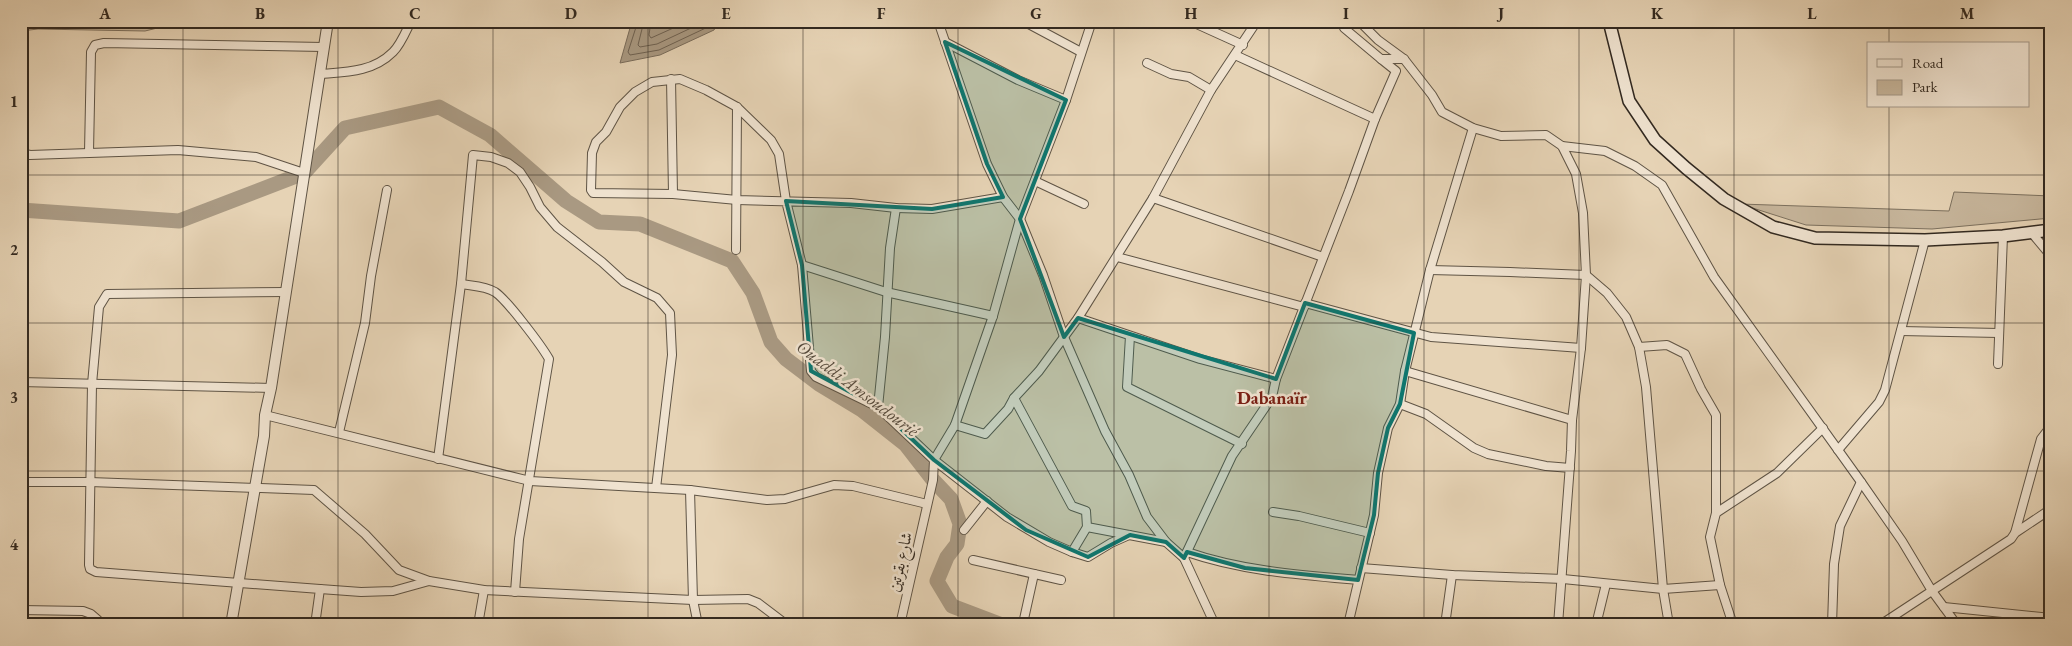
<svg xmlns="http://www.w3.org/2000/svg" width="2072" height="646" font-family="'EB Garamond',Amiri,serif">
  <style>
    .green { fill: #c7b69c; stroke: #7c705e }
    .water { fill: #a99982; stroke: #796c5b }
    .lines { fill: none; stroke-linecap: round; stroke-linejoin: round }
    .shore { stroke: #6e6151; stroke-width: 1 }
    .river { stroke: #a99982; stroke-width: 15 }
    .minor-casing { stroke: #5f5445; stroke-width: 10 }
    .tertiary-casing { stroke: #5f5445; stroke-width: 12 }
    .secondary-casing { stroke: #322920; stroke-width: 14 }
    .minor { stroke: #efe2cf; stroke-width: 8 }
    .tertiary { stroke: #efe2cf; stroke-width: 10 }
    .secondary { stroke: #efe2cf; stroke-width: 11 }
    .marked { fill: #0f766e; fill-opacity: 0.2; stroke: #0f766e; stroke-width: 4; stroke-linejoin: round }
    .grid { fill: none; stroke: #322920; stroke-width: 1; stroke-opacity: 0.55 }
    .labels { text-anchor: middle; dominant-baseline: central; stroke-width: 5; stroke-linejoin: round; paint-order: stroke }
    .street-label { font-size: 16px; fill: #322920; stroke: #efe2cf }
    .water-label { font-size: 18px; font-style: italic; fill: #564b3d; stroke: #efe2cf }
    .neighbourhood-label { font-size: 18px; font-weight: bold; fill: #7a1f14; stroke: #efe2cf }
    .neatline { fill: none; stroke: #322920; stroke-width: 2 }
    .grid-label { font-size: 16px; text-anchor: middle; font-weight: bold; fill: #322920 }
  </style>
  <rect width="100%" height="100%" fill="#e6d3b5"/>
  <filter id="stains"><feTurbulence type="fractalNoise" baseFrequency=".004" numOctaves="4"/><feColorMatrix values="0 0 0 0 .2 0 0 0 0 .09 0 0 0 0 .02 0 0 0 .5 -.17"/></filter>
  <radialGradient id="worn" r=".72"><stop offset=".6" stop-color="#630" stop-opacity="0"/><stop offset="1" stop-color="#630" stop-opacity=".3"/></radialGradient>
  <!-- green -->
  <g class="green">
    <path d="M21 21H186L145 31 38 29 21 31Z"/>
    <path d="M1954 192 2051 196V218L1932 229 1806 225 1740 204 1949 211Z"/>
  </g>
  <!-- water -->
  <path class="water" d="M632 21H719L714 30 660 55 620 63Z"/>
  <g class="lines">
    <!-- shore -->
    <g class="shore">
      <path d="M638 21 628 52 630 55 659 50 710 26 713 21"/>
      <path d="M644 21 638 45 640 47 657 44 706 21"/>
      <path d="M651 21 649 35 651 38 689 21"/>
    </g>
    <!-- river -->
    <path class="river" d="M21 210 179 221 304 173 345 128 439 107 490 135 566 201 599 222 640 224 732 261 753 293 771 342 786 359 819 384 862 410 905 444 933 480 951 499 960 524 957 544 947 557 937 581 952 606 1002 625"/>
    <!-- minor casing -->
    <g class="minor-casing">
      <g id="minor">
        <path d="M938 21 987 164 1003 197 1020 219 1043 275 1064 337 1105 431 1129 475 1147 517 1166 542 1184 558"/>
        <path d="M1023 21 1081 52"/>
        <path d="M1190 21 1243 45"/>
        <path d="M1342 21 1344 28 1381 59"/>
        <path d="M1359 21 1378 40 1404 59 1432 95 1442 112 1473 128 1501 136 1546 135 1562 146 1576 174 1583 213 1586 275 1581 348 1572 420 1571 451 1558 625"/>
        <path d="M945 42 1018 80 1066 100"/>
        <path d="M1235 55 1375 119"/>
        <path d="M1147 63 1171 74 1189 77 1211 90"/>
        <path d="M321 74C347 72 373 72 393 52 401 44 406 31 411 21"/>
        <path d="M671 79 673 194"/>
        <path d="M1562 146 1605 151 1635 166 1662 185 1714 277 1861 482 1902 541 1932 591 1957 625"/>
        <path d="M89 152 91 52 95 45 104 43 324 47"/>
        <path d="M21 153 30 155 178 150 256 157 304 173"/>
        <path d="M1035 181 1084 204"/>
        <path d="M1003 197 932 209 896 208 851 203 737 200 673 194 593 193 591 190 592 153 596 142 606 132 620 107 635 92 652 82 680 79 706 90 737 107 771 140 779 154 786 201 802 265 811 371 816 377 878 407 934 460 1007 517 1049 542 1072 552 1087 527"/>
        <path d="M1153 198 1323 257"/>
        <path d="M2031 232 2051 256"/>
        <path d="M736 250 737 107"/>
        <path d="M1117 257 1304 307"/>
        <path d="M802 265 886 292 993 316"/>
        <path d="M1430 270 1510 272 1586 275 1607 293 1626 317 1639 347 1646 387 1663 589 1669 625"/>
        <path d="M461 284C472 286 485 286 495 292 507 300 541 345 549 359L519 539 515 592"/>
        <path d="M286 292 107 294 99 307 92 384 89 565 90 569 96 572 320 589 315 625"/>
        <path d="M1305 303 1431 337 1581 348"/>
        <path d="M1078 318 1200 359 1276 379"/>
        <path d="M1901 331 1999 333"/>
        <path d="M1130 336 1127 387 1242 444"/>
        <path d="M1639 347 1667 345 1685 354 1701 389 1716 415V513"/>
        <path d="M1998 364 2003 236"/>
        <path d="M1405 371 1572 420"/>
        <path d="M21 382 271 388"/>
        <path d="M1014 398 1072 506 1086 511 1087 527 1166 542"/>
        <path d="M1400 404 1426 414 1474 448 1488 454 1546 466 1570 468"/>
        <path d="M878 407 885 337 890 248 896 208"/>
        <path d="M265 415 530 481 690 490 767 500 785 499 834 485 853 486 927 504"/>
        <path d="M955 425 985 434 1008 409 1014 398 1039 371 1078 318 1153 198 1211 90 1257 21"/>
        <path d="M339 432 365 323 371 276 387 190"/>
        <path d="M1838 450 1879 402 1885 390 1925 240"/>
        <path d="M438 459 461 284 473 155 491 157 508 163 520 172 530 187 540 207 557 227 602 262 624 282 657 298 670 313 672 355 656 488"/>
        <path d="M21 482H90L314 490 365 534 399 570 429 581 484 590 693 600 748 599 758 603 787 625"/>
        <path d="M690 490 693 600 698 625"/>
        <path d="M1273 512 1299 516 1370 533"/>
        <path d="M964 530 987 501"/>
        <path d="M2015 533 2041 439 2051 426"/>
        <path d="M1072 552 1088 557 1111 543 1129 535"/>
        <path d="M1187 552C1242 571 1300 575 1358 580"/>
        <path d="M973 560 1061 580"/>
        <path d="M1361 568 1452 575 1563 579 1663 589 1720 585"/>
        <path d="M320 589 361 592 393 591 429 581"/>
        <path d="M1944 607 2051 618"/>
        <path d="M21 610 83 611 91 614 98 620 97 625"/>
        <path d="M1024 619 1034 574"/>
        <path d="M478 625 484 590"/>
        <path d="M900 625 933 480 934 460 955 425 993 316 1020 219 1066 100 1092 21"/>
        <path d="M1215 625 1184 558 1232 456 1272 397 1276 379 1349 191 1375 119 1396 71 1381 59H1404"/>
        <path d="M1348 625 1374 515 1378 473 1388 428 1400 404 1405 371 1430 270 1473 128"/>
        <path d="M1445 625 1452 575"/>
        <path d="M1596 625 1606 584"/>
        <path d="M1733 625 1720 585 1710 537 1716 513 1777 473 1823 428"/>
        <path d="M1832 625 1834 564 1840 526 1861 482"/>
        <path d="M1880 625 2011 539 2015 533 2051 509"/>
      </g>
    </g>
    <!-- tertiary casing -->
    <g class="tertiary-casing">
      <path id="tertiary" d="M231 625 264 436 265 415 271 388 328 21"/>
    </g>
    <!-- secondary casing -->
    <g class="secondary-casing">
      <path id="secondary" d="M1609 21 1629 101 1655 140 1686 168 1724 199 1773 227 1815 238 1925 240 2003 236 2051 230"/>
    </g>
    <!-- minor -->
    <use href="#minor" class="minor"/>
    <!-- tertiary -->
    <use href="#tertiary" class="tertiary"/>
    <!-- secondary -->
    <use href="#secondary" class="secondary"/>
  </g>
  <!-- marked area -->
  <path class="marked" d="M945 42 1066 100 1020 219 1064 337 1078 318 1276 379 1305 303 1414 333 1400 404 1388 428 1378 473 1374 515 1358 580 1245 568 1187 552 1184 558 1166 542 1130 535 1088 557 1026 530 934 460 878 407 811 371 802 265 786 201 932 209 1003 197 987 164Z"/>
  <!-- grid -->
  <path class="grid" d="M183 21V625M338 21V625M493 21V625M648 21V625M803 21V625M958 21V625M1114 21V625M1269 21V625M1424 21V625M1579 21V625M1734 21V625M1889 21V44M1889 106V625M21 175H2051M21 323H2051M21 471H2051"/>
  <g class="labels">
    <!-- street labels -->
    <g class="street-label">
      <text transform="translate(900 562) rotate(-77)">شارع بقرتين</text>
    </g>
    <!-- water labels -->
    <g class="water-label">
      <text transform="translate(858 388) rotate(37)">Ouaddi Amsoudourié</text>
    </g>
    <!-- neighbourhood labels -->
    <g class="neighbourhood-label">
      <text x="1272" y="397">Dabanaïr</text>
    </g>
  </g>
  <!-- margin -->
  <rect width="2072" height="646" fill="none" stroke="#e6d3b5" stroke-width="55"/>
  <!-- legend -->
  <rect x="1867" y="42" width="162" height="65" fill="#efe2cf" stroke="#a39889"/>
  <rect x="1877" y="59" width="25" height="8" fill="#efe2cf" stroke="#a39889"/>
  <text x="1912" y="68" font-size="15" fill="#322920">Road</text>
  <rect x="1877" y="80" width="25" height="15" fill="#c7b69c" stroke="#a39889"/>
  <text x="1912" y="92" font-size="15" fill="#322920">Park</text>
  <rect x="28" y="28" width="2016" height="590" class="neatline"/>
  <g class="grid-label">
    <text x="105" y="19">A</text>
    <text x="260" y="19">B</text>
    <text x="415" y="19">C</text>
    <text x="571" y="19">D</text>
    <text x="726" y="19">E</text>
    <text x="881" y="19">F</text>
    <text x="1036" y="19">G</text>
    <text x="1191" y="19">H</text>
    <text x="1346" y="19">I</text>
    <text x="1501" y="19">J</text>
    <text x="1657" y="19">K</text>
    <text x="1812" y="19">L</text>
    <text x="1967" y="19">M</text>
    <text x="14" y="107">1</text>
    <text x="14" y="255">2</text>
    <text x="14" y="403">3</text>
    <text x="14" y="550">4</text>
  </g>
  <rect width="100%" height="100%" filter="url(#stains)"/>
  <rect width="100%" height="100%" fill="url(#worn)"/>
</svg>
